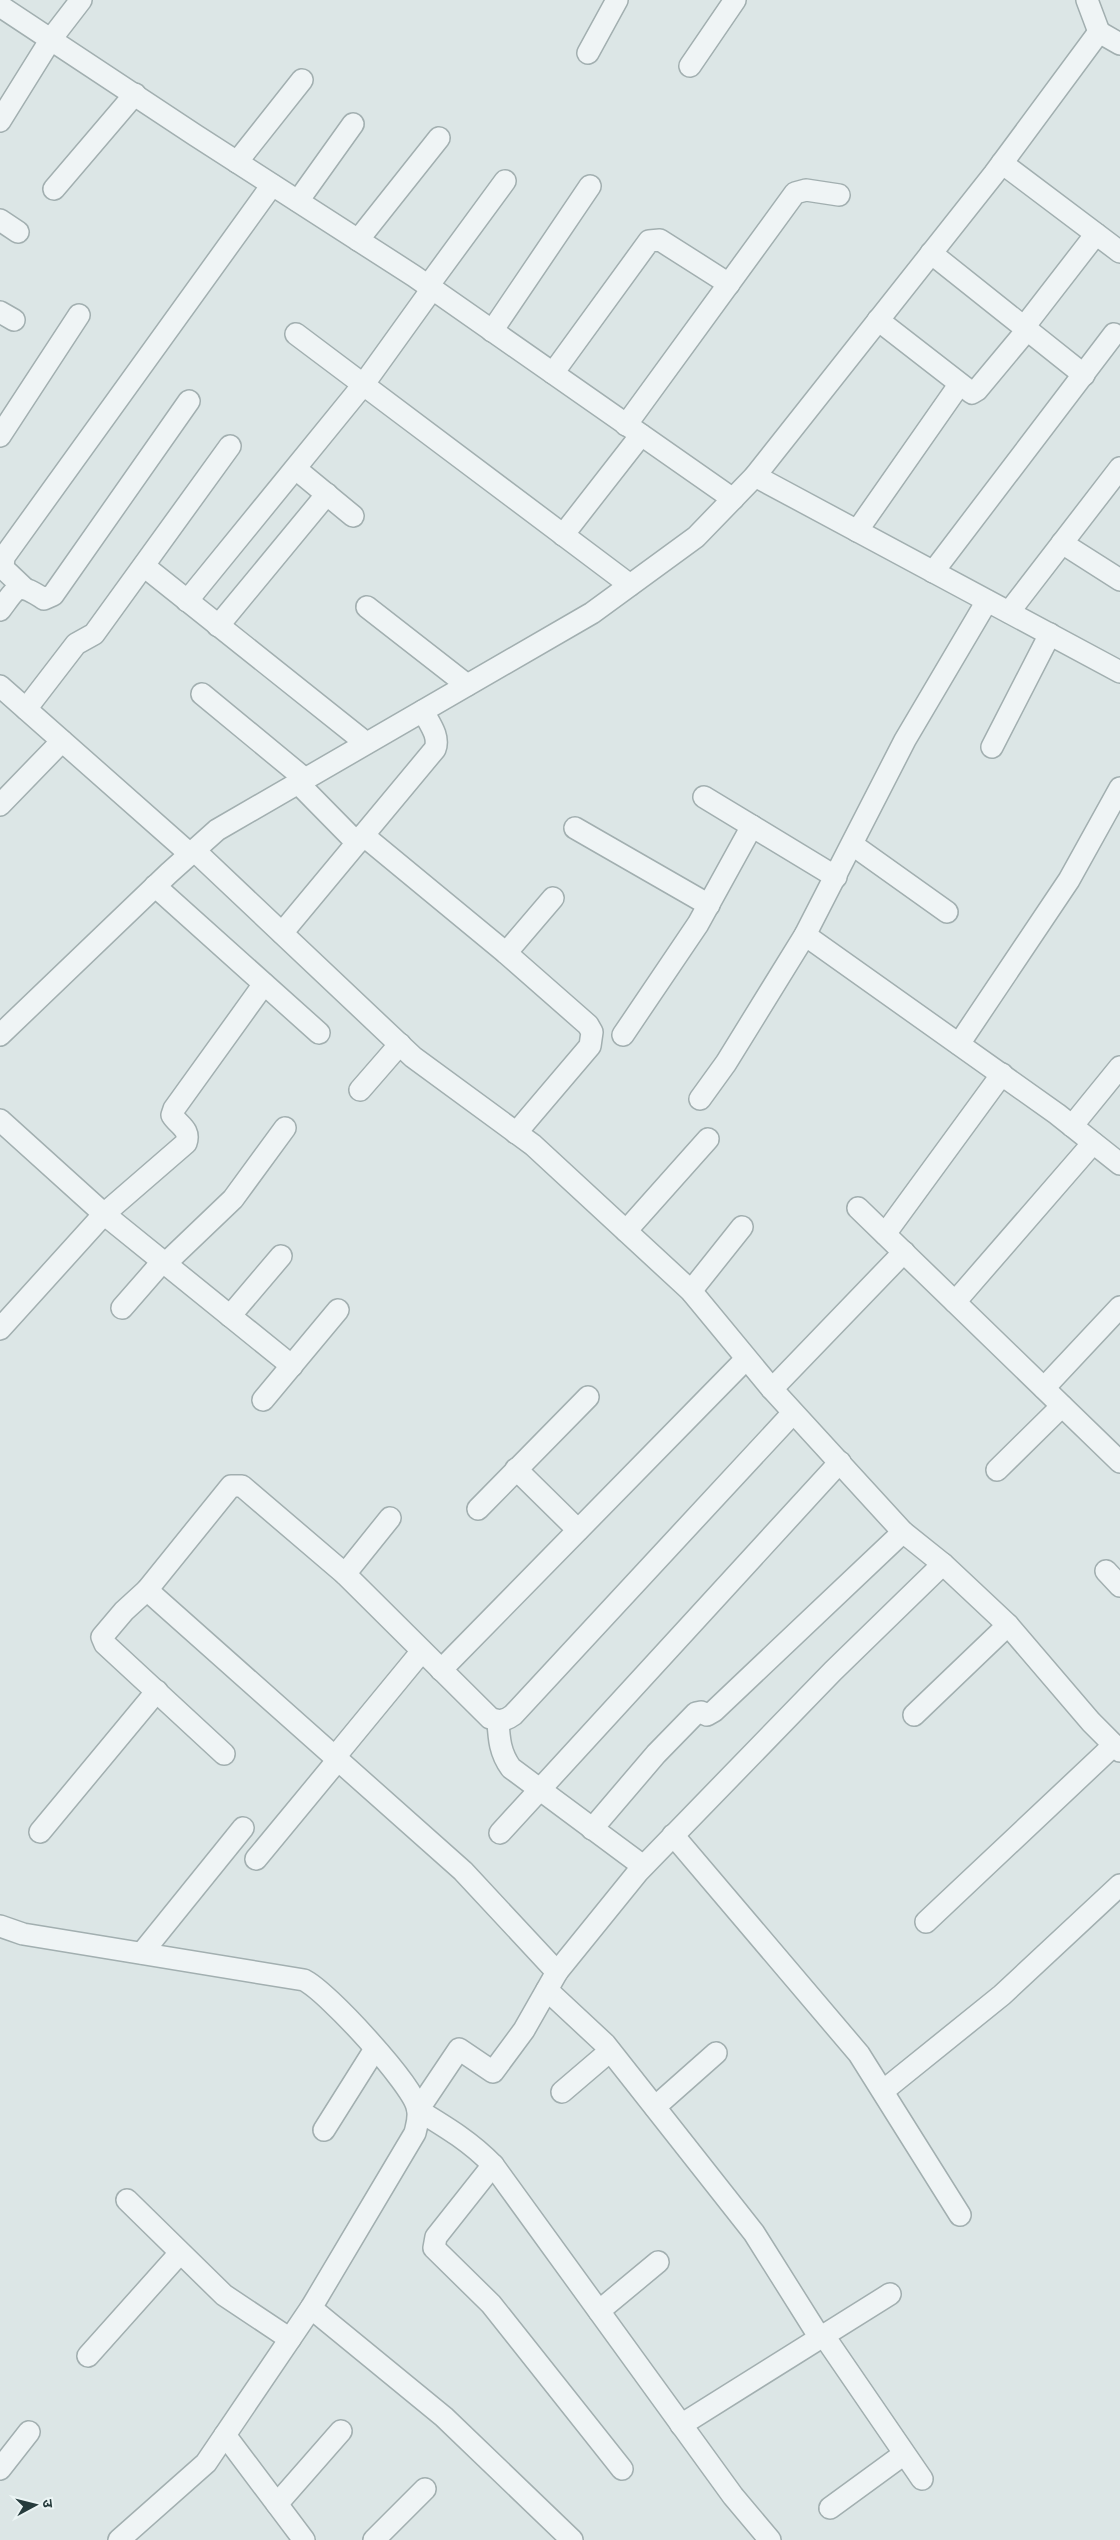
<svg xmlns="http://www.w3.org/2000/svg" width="1120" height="2540" font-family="Roboto,'Noto Sans Devanagari',sans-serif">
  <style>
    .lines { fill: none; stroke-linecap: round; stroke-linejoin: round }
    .street-casing { stroke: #a2afb0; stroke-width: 24 }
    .street { stroke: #eff4f5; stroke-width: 21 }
  </style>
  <rect width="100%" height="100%" fill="#dce6e6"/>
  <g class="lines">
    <!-- street casing -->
    <g class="street-casing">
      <g id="street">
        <path d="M1087 0 1099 32"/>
        <path d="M0 6 195 135 414 276 733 499"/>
        <path d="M588 53 617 0"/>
        <path d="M690 66 735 0"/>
        <path d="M0 121 51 39 81 0"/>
        <path d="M237 162 302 80"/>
        <path d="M1002 163 1120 252"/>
        <path d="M54 189 135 94"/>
        <path d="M298 201 353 124"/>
        <path d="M0 220 18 232"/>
        <path d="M358 240 439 138"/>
        <path d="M931 253 1084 375"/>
        <path d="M428 286 505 181"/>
        <path d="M0 312 14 320"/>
        <path d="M878 320 972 393 977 390 1027 330"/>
        <path d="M1024 327 1096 234"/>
        <path d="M492 331 590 186"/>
        <path d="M296 334 630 585"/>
        <path d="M553 373 649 241 660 240 729 284"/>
        <path d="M626 425 795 193 806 190 839 195"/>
        <path d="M0 436 79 315"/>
        <path d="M296 469 353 516"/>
        <path d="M755 476 1120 672"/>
        <path d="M857 531 959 385"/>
        <path d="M563 535 641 435"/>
        <path d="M1062 543 1120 580"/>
        <path d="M144 566 366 743"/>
        <path d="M933 572 1114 334"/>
        <path d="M24 588 3 568 4 557 272 185"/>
        <path d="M187 601 363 385 432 289"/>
        <path d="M367 607 467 685"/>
        <path d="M0 610C18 586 17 582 44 599L53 595 189 401"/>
        <path d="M1009 612 1120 468"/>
        <path d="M218 626 327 494"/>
        <path d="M0 686 190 854"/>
        <path d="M202 694 305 779"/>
        <path d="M26 709 76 644 94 634 230 446"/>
        <path d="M992 747 1050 634"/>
        <path d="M298 783 357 843"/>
        <path d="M704 797 836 877"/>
        <path d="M0 805 62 741"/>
        <path d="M575 828 709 905"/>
        <path d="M363 835 506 953 588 1025 592 1032 590 1046 516 1133"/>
        <path d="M853 845 947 912"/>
        <path d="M194 850 413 1057 533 1145 691 1291 772 1389 903 1532 943 1564 1008 1625 1091 1722 1120 1751"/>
        <path d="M155 886 319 1033"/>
        <path d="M282 933 435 749C440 736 429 723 423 711"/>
        <path d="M805 935 1057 1114 1120 1164"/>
        <path d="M506 953 553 898"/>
        <path d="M0 1035 169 873 217 830 592 613 696 537 755 476 994 174 1099 32 1120 44"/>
        <path d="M623 1035 698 924 752 826"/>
        <path d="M959 1044 1069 880 1120 788"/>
        <path d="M360 1090 400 1044"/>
        <path d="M700 1099 726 1063 805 935 905 740 987 601"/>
        <path d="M0 1120 104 1214 292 1366"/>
        <path d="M1072 1126 1120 1067"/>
        <path d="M858 1208 1120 1462"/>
        <path d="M626 1231 708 1139"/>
        <path d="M885 1234 1002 1074"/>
        <path d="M165 1264 233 1199 285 1128"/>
        <path d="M691 1291 742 1227"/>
        <path d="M955 1302 1093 1143"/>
        <path d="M122 1308 163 1261"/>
        <path d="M230 1316 281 1256"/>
        <path d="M0 1329 104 1214 186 1143C191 1129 178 1125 172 1115L174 1109 264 984"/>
        <path d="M1044 1388 1120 1307"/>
        <path d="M772 1389 904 1252"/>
        <path d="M263 1400 338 1310"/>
        <path d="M516 1469 578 1530"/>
        <path d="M997 1470 1062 1406"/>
        <path d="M478 1509 588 1397"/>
        <path d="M1106 1571 1120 1586"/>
        <path d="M345 1574 390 1518"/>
        <path d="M147 1590 463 1871 557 1972"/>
        <path d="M441 1670 746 1359"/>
        <path d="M914 1715 1008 1625"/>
        <path d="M498 1721C499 1739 500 1753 511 1768L643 1866"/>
        <path d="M224 1754 105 1644 102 1637 124 1611 147 1590 231 1486H242L345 1574 490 1718C499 1722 505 1721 513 1715L793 1413"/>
        <path d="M334 1758 422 1651"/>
        <path d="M592 1829 656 1754 696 1713 701 1712 707 1715 714 1711 903 1532"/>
        <path d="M40 1832 157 1691"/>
        <path d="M500 1833 840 1462"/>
        <path d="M673 1835 859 2054 960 2215"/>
        <path d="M256 1859 337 1761"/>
        <path d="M926 1922 1114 1745"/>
        <path d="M0 1926 23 1934 304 1980C327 1991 412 2084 417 2107 420 2116 417 2124 415 2133L311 2308 206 2463 119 2540"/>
        <path d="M142 1953 243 1828"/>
        <path d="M547 1990 605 2044 754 2233 820 2338"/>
        <path d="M883 2091 1002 1995 1120 1885"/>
        <path d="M562 2092 610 2051"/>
        <path d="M655 2107 716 2053"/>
        <path d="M324 2130 375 2049"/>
        <path d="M493 2165 436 2237 434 2248 491 2304 622 2469"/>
        <path d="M127 2200 224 2295 290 2339"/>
        <path d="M311 2308 444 2417 572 2540"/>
        <path d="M599 2311 658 2262"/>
        <path d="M824 2336 922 2479"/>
        <path d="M88 2356 180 2253"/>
        <path d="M681 2425 890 2294"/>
        <path d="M225 2435 304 2540"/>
        <path d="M0 2469 29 2432"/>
        <path d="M277 2504 341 2431"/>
        <path d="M830 2508 904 2454"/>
        <path d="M374 2540 425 2489"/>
        <path d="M770 2540 733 2496 493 2165C471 2142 446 2127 418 2110L459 2049 493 2072 524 2030 557 1972 638 1872 833 1671 943 1564"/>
      </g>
    </g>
    <!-- street -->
    <use href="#street" class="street"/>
  </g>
  <!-- north arrow -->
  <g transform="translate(35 2505) rotate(83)" stroke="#ebf4f4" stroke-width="4" paint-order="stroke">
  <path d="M0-4L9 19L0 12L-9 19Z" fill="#263b3c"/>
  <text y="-8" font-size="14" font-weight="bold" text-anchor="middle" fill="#263b3c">उ</text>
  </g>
</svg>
